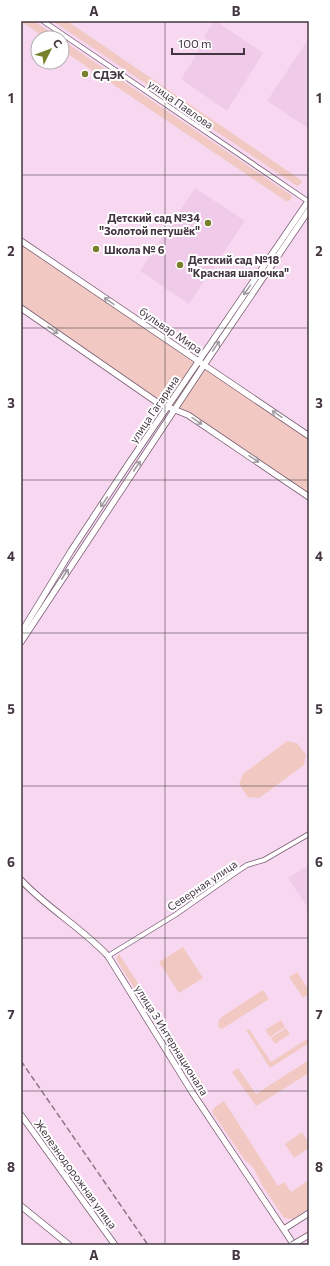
<svg xmlns="http://www.w3.org/2000/svg" width="330" height="1266" font-family="Commissioner,sans-serif">
  <style>
    .built { fill: #f0cbe9 }
    .green { fill: #f1c9c2 }
    .lines { fill: none; stroke-linecap: round; stroke-linejoin: round }
    .street-casing { stroke: #785d72; stroke-width: 5.5 }
    .secondary-casing { stroke: #785d72; stroke-width: 7 }
    .street { stroke: #fff; stroke-width: 4 }
    .secondary { stroke: #fff; stroke-width: 5.5 }
    .rail { stroke: #897585; stroke-width: 1.5; stroke-dasharray: 6 3; stroke-linecap: butt }
    .secondary-bridge-casing { stroke: #785d72; stroke-width: 7; stroke-linecap: butt }
    .secondary-bridge { stroke: #fff; stroke-width: 5.5 }
    .oneway { stroke: #a19aa0 }
    .grid { fill: none; stroke: #433640; stroke-width: 1; stroke-opacity: 0.55 }
    .poi-dot { fill: #78802b; stroke: #fff; stroke-width: 1.5 }
    .labels { text-anchor: middle; dominant-baseline: central; stroke-width: 4; stroke-linejoin: round; paint-order: stroke }
    .poi-label { font-size: 11px; font-weight: bold; fill: #433640; stroke: #fff; text-anchor: start }
    .street-label { font-size: 11px; fill: #433640; stroke: #fff }
    .neatline { fill: none; stroke: #433640; stroke-width: 1.5 }
    .grid-label { font-size: 13px; text-anchor: middle; font-weight: bold; fill: #433640 }
  </style>
  <rect width="100%" height="100%" fill="#f7d8f0"/>
  <!-- built -->
  <g class="built">
    <path d="M214 21H216L263 53 227 111 181 79 207 38 204 36Z"/>
    <path d="M309 38V129L267 101Z"/>
    <path d="M195 188 245 221 189 304 140 271Z"/>
    <path d="M309 865V909L288 878Z"/>
  </g>
  <!-- green -->
  <g class="green">
    <path d="M21 21H34L59 38H45Z"/>
    <path d="M53 21H67L301 180 302 183 297 186Z"/>
    <path d="M62 40 291 195 292 198 289 201H286L62 50Z"/>
    <path d="M21 241 309 436V497L188 415 170 409 21 308Z"/>
    <path d="M287 741 297 743 306 755 304 765 259 798 248 797 239 784 243 774Z"/>
    <path d="M183 947 203 978 179 993 159 962Z"/>
    <path d="M119 954 203 1083 196 1084 191 1080 194 1074 190 1069 184 1070 118 962 116 959Z"/>
    <path d="M297 972 309 990V994L303 998 289 977Z"/>
    <path d="M263 990 269 999 222 1029 218 1027 219 1020 223 1016Z"/>
    <path d="M281 1020 285 1027 270 1037 265 1030Z"/>
    <path d="M286 1028 290 1034 275 1044 271 1038Z"/>
    <path d="M249 1029 271 1062 307 1039 309 1043 270 1068 246 1030Z"/>
    <path d="M309 1060V1073L256 1106 232 1072 238 1068 256 1094Z"/>
    <path d="M224 1101 278 1186 284 1182 291 1192 309 1180V1208L293 1219 284 1218 262 1185 253 1167 244 1159 212 1112 215 1107Z"/>
    <path d="M302 1132 309 1143V1148L294 1158 285 1144Z"/>
  </g>
  <g class="lines">
    <!-- street casing -->
    <g class="street-casing">
      <g id="street">
        <path d="M43 21 309 202"/>
        <path d="M108 956 175 915 235 873 247 865 264 860 309 834"/>
      </g>
    </g>
    <!-- secondary casing -->
    <g class="secondary-casing">
      <g id="secondary">
        <path d="M21 241 309 436"/>
        <path d="M21 308 158 403 188 415 309 497"/>
        <path d="M21 633 71 551 129 463 309 200"/>
        <path d="M21 642 204 365 309 210"/>
        <path d="M21 880C47 908 82 928 108 956L192 1092 294 1245"/>
        <path d="M21 1115 115 1245"/>
        <path d="M21 1206 69 1245"/>
        <path d="M284 1229 309 1213"/>
      </g>
    </g>
    <!-- street -->
    <use href="#street" class="street"/>
    <!-- secondary -->
    <use href="#secondary" class="secondary"/>
    <!-- rail -->
    <path class="rail" d="M21 1061 148 1245"/>
    <!-- secondary-bridge casing -->
    <g class="secondary-bridge-casing">
      <path id="secondary-bridge" d="M292 1245 309 1235"/>
    </g>
    <!-- secondary-bridge -->
    <use href="#secondary-bridge" class="secondary-bridge"/>
  </g>
  <!-- one-way arrows -->
  <defs><path id="oneway-shaft" d="M-6 0H5M1.5-3L5.5 0L1.5 3" fill="none" stroke-width="1.6" stroke-linecap="round" stroke-linejoin="round"/></defs>
  <g class="oneway">
    <use href="#oneway-shaft" transform="translate(247 290) rotate(125)"/>
    <use href="#oneway-shaft" transform="translate(109 301) rotate(-146)"/>
    <use href="#oneway-shaft" transform="translate(53 330) rotate(35)"/>
    <use href="#oneway-shaft" transform="translate(216 346) rotate(-56)"/>
    <use href="#oneway-shaft" transform="translate(277 414) rotate(-146)"/>
    <use href="#oneway-shaft" transform="translate(197 421) rotate(34)"/>
    <use href="#oneway-shaft" transform="translate(254 459) rotate(34)"/>
    <use href="#oneway-shaft" transform="translate(137 466) rotate(-56)"/>
    <use href="#oneway-shaft" transform="translate(104 502) rotate(124)"/>
    <use href="#oneway-shaft" transform="translate(65 574) rotate(-57)"/>
  </g>
  <!-- grid -->
  <path class="grid" d="M165 21V1245M21 175H309M21 328H309M21 480H309M21 633H309M21 786H309M21 938H309M21 1091H309"/>
  <!-- markers -->
  <g class="poi-dot">
    <circle cx="85" cy="74" r="4"/>
    <circle cx="208" cy="223" r="4"/>
    <circle cx="96" cy="249" r="4"/>
    <circle cx="180" cy="265" r="4"/>
  </g>
  <g class="labels">
    <!-- poi labels -->
    <g class="poi-label">
      <text x="93" y="74">СДЭК</text>
      <text x="200" y="217" text-anchor="end">Детский сад №34<tspan x="200" dy="13">"Золотой петушёк"</tspan></text>
      <text x="104" y="249">Школа № 6</text>
      <text x="188" y="259">Детский сад №18<tspan x="188" dy="13">"Красная шапочка"</tspan></text>
    </g>
    <!-- street labels -->
    <g class="street-label">
      <text transform="translate(181 104) rotate(35)">улица Павлова</text>
      <text transform="translate(171 330) rotate(34)">бульвар Мира</text>
      <text transform="translate(154 409) rotate(-56)">улица Гагарина</text>
      <text transform="translate(202 885) rotate(-34)">Северная улица</text>
      <text transform="translate(172 1040) rotate(58)">улица 3 Интернационала</text>
      <text transform="translate(76 1174) rotate(54)">Железнодорожная улица</text>
    </g>
  </g>
  <!-- border -->
  <rect width="330" height="1266" fill="none" stroke="#ffffff" stroke-width="44"/>
  <!-- north arrow -->
  <g transform="translate(50 50) rotate(48)"><circle r="19" fill="#ffffff" stroke="#b4afb3"/>
  <path d="M0-3L7 15L0 10L-7 15Z" fill="#78802b"/>
  <text y="-6" font-size="11" font-weight="bold" text-anchor="middle" fill="#433640">С</text>
  </g>
  <!-- scale -->
  <path d="M172 48v6h72v-6" fill="none" stroke="#433640" stroke-width="2"/>
  <text x="178" y="48" font-size="12" fill="#433640" stroke="#ffffff" stroke-width="3" paint-order="stroke">100 m</text>
  <rect x="22" y="22" width="286" height="1222" class="neatline"/>
  <g class="grid-label">
    <text x="94" y="16">A</text>
    <text x="236" y="16">B</text>
    <text x="11" y="103">1</text>
    <text x="319" y="103">1</text>
    <text x="11" y="256">2</text>
    <text x="319" y="256">2</text>
    <text x="11" y="408">3</text>
    <text x="319" y="408">3</text>
    <text x="11" y="561">4</text>
    <text x="319" y="561">4</text>
    <text x="11" y="714">5</text>
    <text x="319" y="714">5</text>
    <text x="11" y="867">6</text>
    <text x="319" y="867">6</text>
    <text x="11" y="1019">7</text>
    <text x="319" y="1019">7</text>
    <text x="11" y="1172">8</text>
    <text x="319" y="1172">8</text>
    <text x="94" y="1260">A</text>
    <text x="236" y="1260">B</text>
  </g>
</svg>
